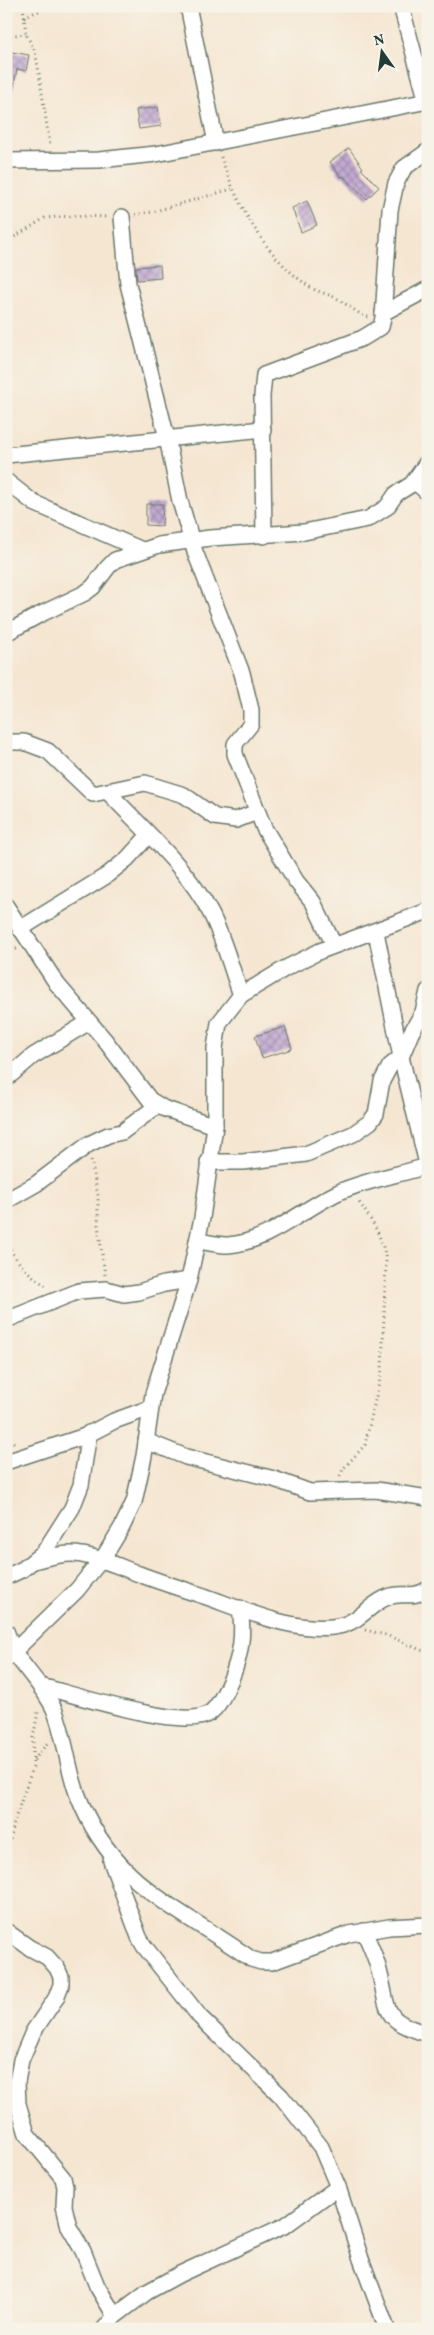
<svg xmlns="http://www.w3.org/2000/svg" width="434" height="2335" font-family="Vollkorn,serif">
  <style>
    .building { fill: url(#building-cross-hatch) }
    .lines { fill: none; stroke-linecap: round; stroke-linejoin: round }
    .street-casing { stroke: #6a786b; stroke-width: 18 }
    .path { stroke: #6a786b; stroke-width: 3; stroke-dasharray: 1 4; stroke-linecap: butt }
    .street { stroke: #fff; stroke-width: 15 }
  </style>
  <defs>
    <pattern id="building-cross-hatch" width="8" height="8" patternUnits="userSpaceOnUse" patternTransform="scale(1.25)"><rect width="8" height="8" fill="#c2aad1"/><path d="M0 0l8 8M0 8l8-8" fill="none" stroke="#9d8caa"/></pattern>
  </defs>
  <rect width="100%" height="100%" fill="#f7f3e8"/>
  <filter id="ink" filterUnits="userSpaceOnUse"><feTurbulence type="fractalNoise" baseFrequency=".02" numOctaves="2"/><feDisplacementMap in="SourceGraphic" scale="10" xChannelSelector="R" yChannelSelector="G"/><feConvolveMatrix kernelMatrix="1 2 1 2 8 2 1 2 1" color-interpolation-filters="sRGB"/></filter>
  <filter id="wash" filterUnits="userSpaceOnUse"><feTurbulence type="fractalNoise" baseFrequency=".0096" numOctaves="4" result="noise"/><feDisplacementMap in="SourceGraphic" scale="20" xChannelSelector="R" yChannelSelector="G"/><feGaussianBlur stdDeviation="1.12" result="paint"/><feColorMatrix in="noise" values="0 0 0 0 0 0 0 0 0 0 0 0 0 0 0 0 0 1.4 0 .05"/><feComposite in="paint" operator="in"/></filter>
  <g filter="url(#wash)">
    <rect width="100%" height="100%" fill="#f5e6d2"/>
    <g id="blocks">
      <!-- building -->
      <g class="building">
        <path d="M6 51 29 55 26 71 17 69 12 95 6 94Z"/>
        <path d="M158 107 161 126 139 129 136 110Z"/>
        <path d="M349 148 363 168 361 169 379 187 367 199 343 176 341 177 330 162Z"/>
        <path d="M307 201 317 225 301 232 292 208Z"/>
        <path d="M160 265 161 278 137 280 136 267Z"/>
        <path d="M146 504H163L162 526 146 525Z"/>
        <path d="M285 1027 292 1049 262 1058 255 1036Z"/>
      </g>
    </g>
  </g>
  <g filter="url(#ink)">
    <use href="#blocks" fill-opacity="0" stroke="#6a786b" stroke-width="1"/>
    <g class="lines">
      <!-- street casing -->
      <g class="street-casing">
        <g id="street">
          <path d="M188 6 216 143"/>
          <path d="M401 6 427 102"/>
          <path d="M6 161 99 160 156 154 428 101"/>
          <path d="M122 217 128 284 167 438 180 501 195 552 242 673 251 710V724L235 744V754L264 828 296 881 313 902 334 945"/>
          <path d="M383 313 428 289"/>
          <path d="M6 455 263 429"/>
          <path d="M6 481 34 503 142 550"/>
          <path d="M414 481 428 493"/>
          <path d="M264 536 262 396 264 375 363 338 381 327 383 318 390 210 396 183 404 168 428 151"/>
          <path d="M6 633 39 615 85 593 93 587 108 567 115 560 159 545 210 538 304 532 368 519 387 507 396 494 412 484 428 461"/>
          <path d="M6 742H24L48 751 93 794 145 783 184 795 215 817 236 820 257 812"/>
          <path d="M108 792C142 828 187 868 210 912 223 936 231 968 241 995"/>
          <path d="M6 906 57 984 104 1039 150 1100 163 1108 215 1126"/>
          <path d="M20 929 106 876 127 859 149 835"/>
          <path d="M376 932 401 1057 428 1168"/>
          <path d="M6 1079 33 1056 89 1022"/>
          <path d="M208 1162H243L306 1154 353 1134 370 1122 376 1114 382 1081 390 1066 401 1057 411 1033 423 1012 428 991"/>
          <path d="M6 1201 36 1184 89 1144 108 1135 122 1132 157 1106"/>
          <path d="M197 1241C207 1242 218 1245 228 1245 269 1242 302 1209 339 1192 367 1180 398 1175 427 1166"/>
          <path d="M6 1320 79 1291 106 1289 124 1294 139 1292 164 1284 189 1280"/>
          <path d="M146 1441 186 1457 274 1479 310 1492 376 1490 428 1498"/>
          <path d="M6 1462 85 1436 114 1421 150 1408"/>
          <path d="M33 1561C49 1557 66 1552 82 1555 102 1558 120 1567 139 1574 160 1582 182 1589 204 1596 244 1610 301 1636 343 1625 361 1620 371 1603 388 1597 403 1591 411 1600 428 1589"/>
          <path d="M6 1577 23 1569 44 1552 72 1508 81 1485 89 1433"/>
          <path d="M6 1631C9 1638 11 1646 15 1653 27 1672 44 1687 54 1709 65 1735 67 1766 77 1793 111 1885 178 1907 251 1959L261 1962H272L349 1934 389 1927 428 1925"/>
          <path d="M6 1659 77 1590 105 1555 122 1527 134 1502 144 1456 153 1394 189 1280 202 1218 215 1126V1048L219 1023 241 995 286 968 320 951 428 911"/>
          <path d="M40 1686C73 1694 181 1730 208 1714 219 1708 226 1690 231 1679 241 1655 244 1634 240 1608"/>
          <path d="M111 1861 139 1937 144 1946 200 2017 281 2096 321 2147 338 2187 361 2259 387 2329"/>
          <path d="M6 1931 30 1948 47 1957 57 1968 61 1977V1985L56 1998 33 2032 21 2060 17 2082 18 2104 27 2134 63 2178 65 2187 64 2206 69 2227 83 2251 97 2286 115 2316"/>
          <path d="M364 1931C369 1943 375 1955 378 1967 390 2009 379 2020 428 2034"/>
          <path d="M104 2329 115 2316 147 2292 180 2274 286 2225 338 2187"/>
        </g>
      </g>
      <!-- path -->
      <g class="path">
        <path d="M23 6 26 34 35 51 38 67 50 146"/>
        <path d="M24 17 51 6"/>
        <path d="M6 38 15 35 26 34"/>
        <path d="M221 157C237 205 266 258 310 287 319 293 330 294 338 299 348 305 356 313 368 317"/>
        <path d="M135 215 152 212 232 189"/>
        <path d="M6 242 45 218 72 216 109 217"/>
        <path d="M6 951 17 949"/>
        <path d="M91 1160 98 1196V1225L105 1275"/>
        <path d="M6 1235C9 1257 29 1275 48 1287"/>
        <path d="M6 1435 14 1443"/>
        <path d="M340 1476 343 1469 365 1445 382 1370 386 1261C383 1238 372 1220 358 1201"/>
        <path d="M365 1630 386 1635 428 1653"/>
        <path d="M34 1760 49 1741"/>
        <path d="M6 1859 15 1819 33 1767V1738L38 1712"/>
      </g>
      <!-- street -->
      <use href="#street" class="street"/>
    </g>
  </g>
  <!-- margin -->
  <rect width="434" height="2335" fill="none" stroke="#f7f3e8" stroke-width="25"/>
  <!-- north arrow -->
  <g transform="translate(382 52) rotate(346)" stroke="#f7f3e8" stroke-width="4" paint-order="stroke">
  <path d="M0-4L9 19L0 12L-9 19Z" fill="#1f3d34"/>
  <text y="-8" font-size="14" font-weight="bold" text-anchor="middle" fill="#1f3d34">N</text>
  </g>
</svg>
